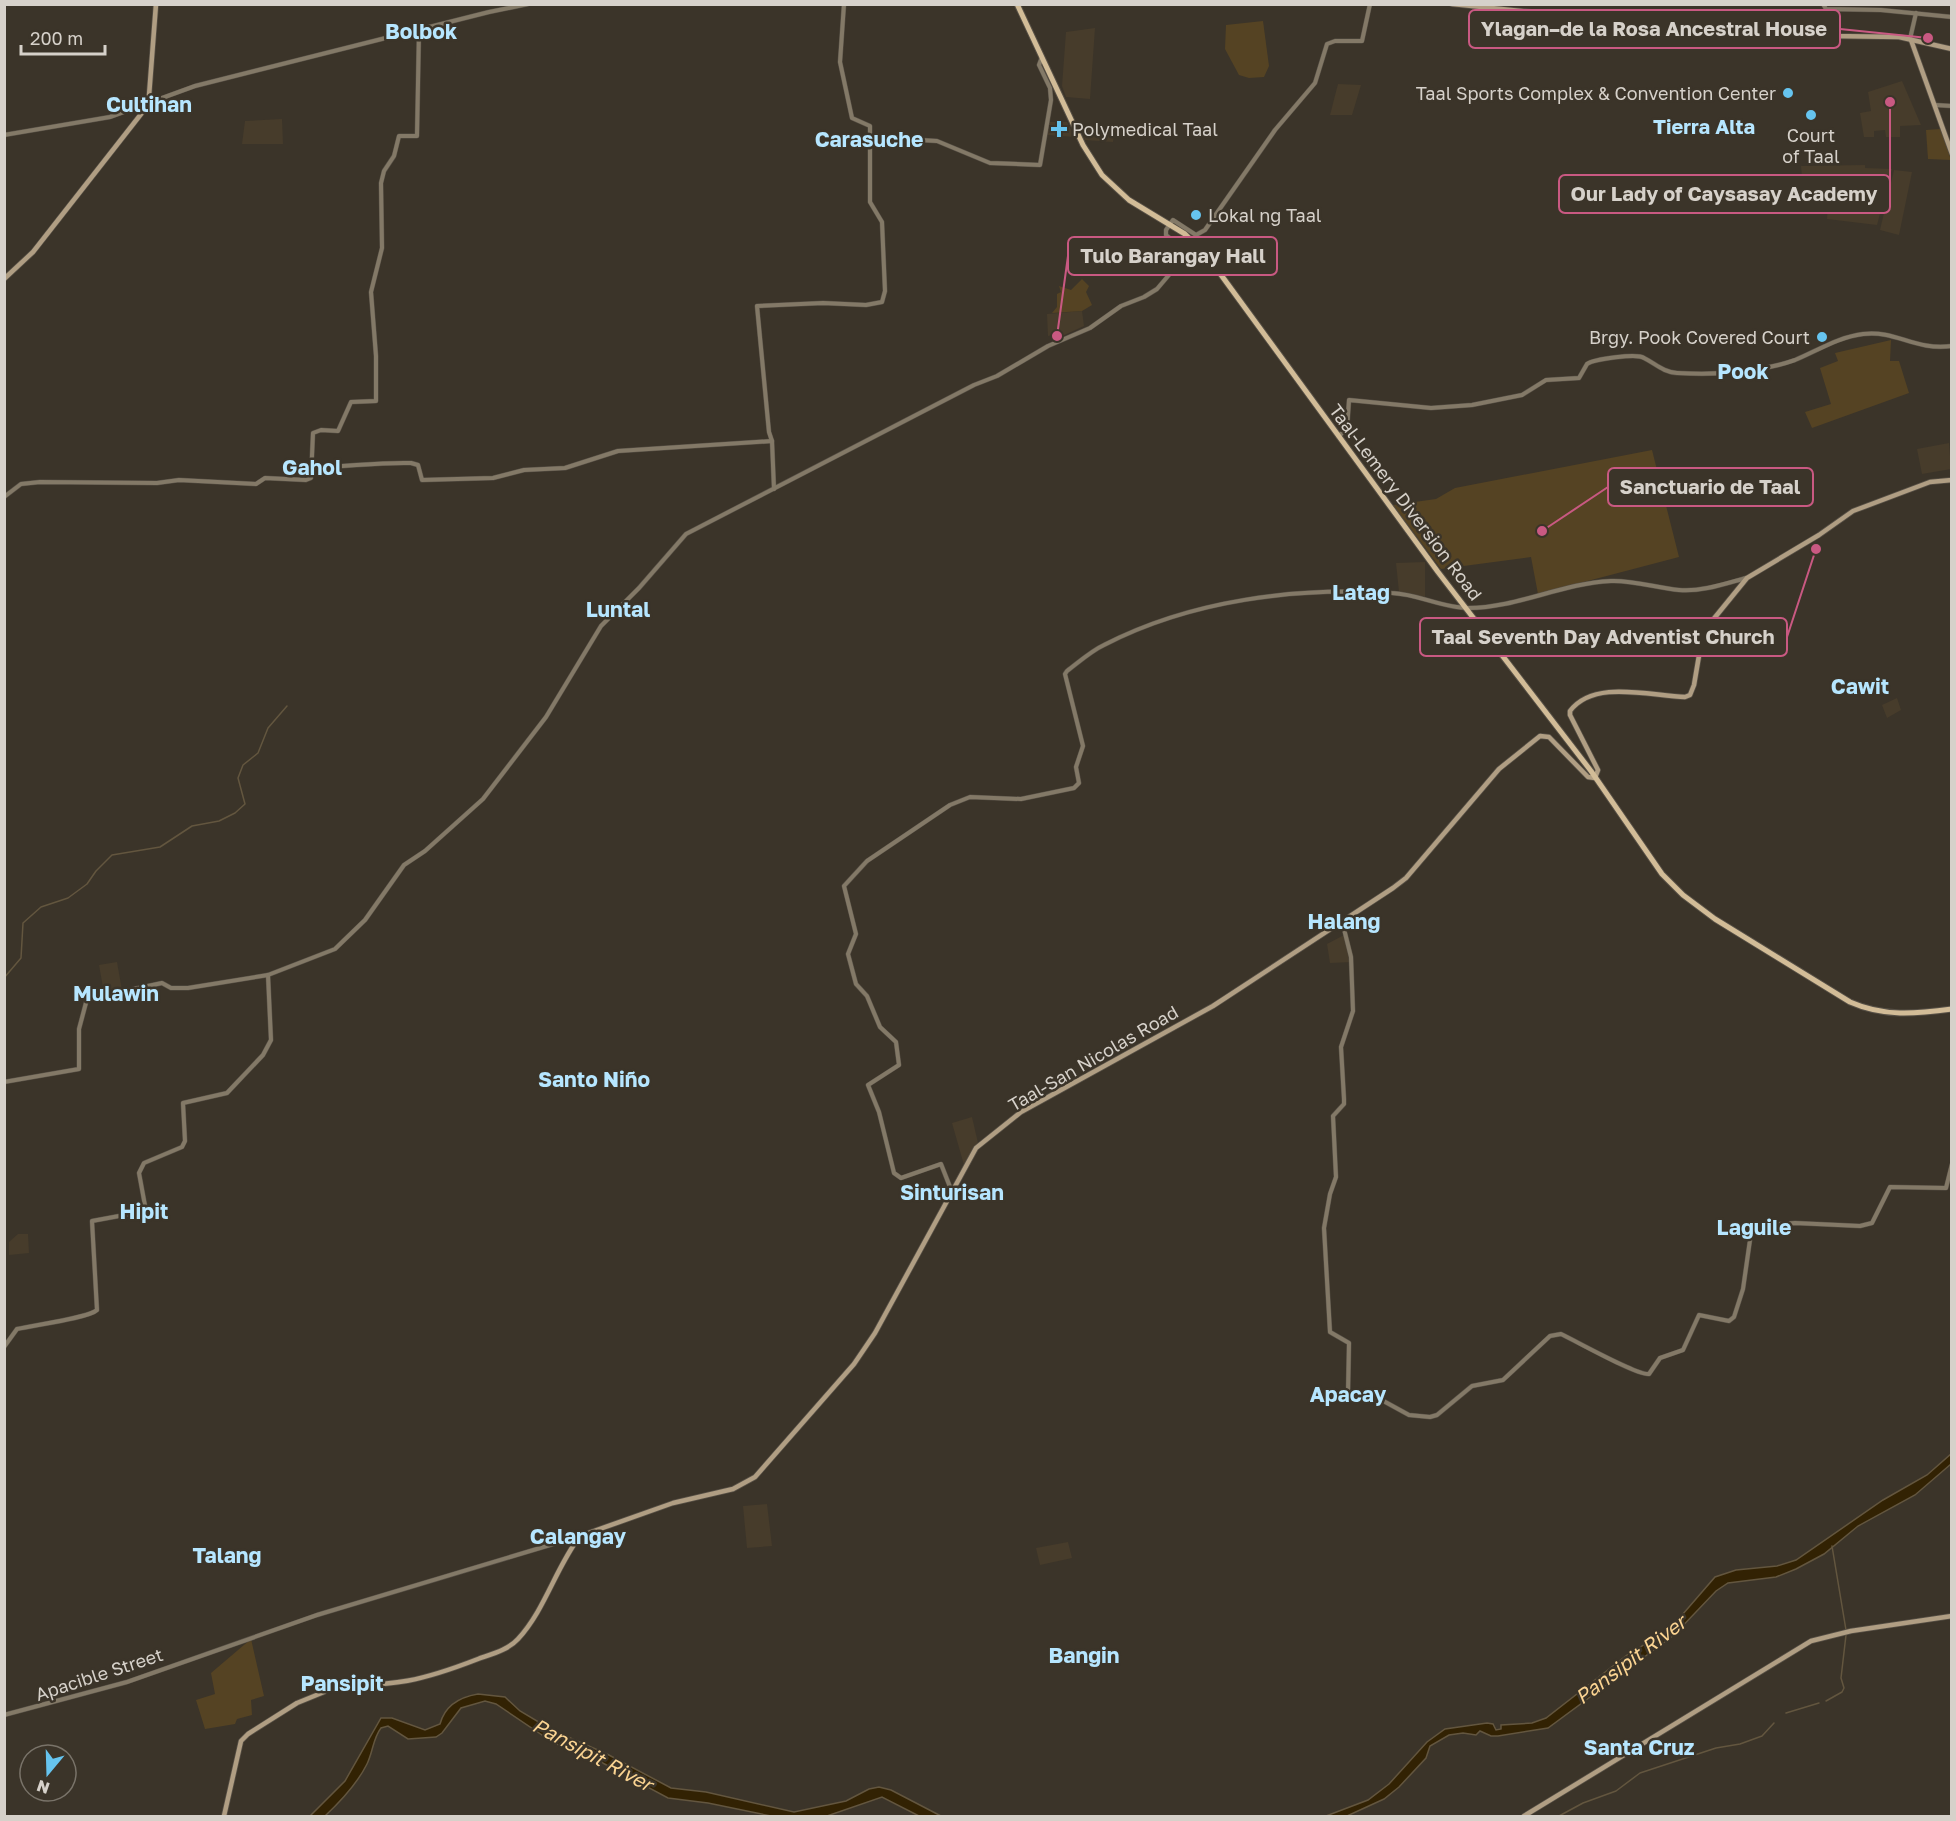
<svg xmlns="http://www.w3.org/2000/svg" width="1956" height="1821" font-family="'Golos Text',sans-serif">
  <style>
    .built { fill: #473c2b }
    .green { fill: #554323 }
    .water { fill: #322203; stroke: #63563f; stroke-width: 1.5 }
    .lines { fill: none; stroke-linecap: round; stroke-linejoin: round }
    .stream { stroke: #63563f; stroke-width: 1.5 }
    .tertiary-casing { stroke: #575046; stroke-width: 5 }
    .secondary-casing { stroke: #575046; stroke-width: 6 }
    .primary-casing { stroke: #575046; stroke-width: 7 }
    .tertiary { stroke: #837967; stroke-width: 4 }
    .secondary { stroke: #b09e83; stroke-width: 4.5 }
    .primary { stroke: #d2bc97; stroke-width: 5 }
    .poi-dot { fill: #66c4ef; stroke: #3b3429; stroke-width: 2 }
    .labels { text-anchor: middle; dominant-baseline: central; stroke-width: 5; stroke-linejoin: round; paint-order: stroke }
    .poi-label { font-size: 18px; fill: #d6d1ca; stroke: #3b3429; text-anchor: end }
    .street-label { font-size: 18px; fill: #d6d1ca; stroke: #3b3429 }
    .neighbourhood-label { font-size: 20px; font-weight: bold; fill: #b6e6ff; stroke: #3b3429 }
    .water-label { font-size: 20px; font-style: italic; fill: #fbd492; stroke: #3b3429 }
    .quarter-label { font-size: 21px; font-weight: bold; fill: #b6e6ff; stroke: #3b3429 }
    .leader { fill: none; stroke: #c95982; stroke-width: 2 }
    .callout-dot { fill: #c95982; stroke: #3b3429; stroke-width: 2 }
    .callout { fill: #3b3429; stroke: #c95982; stroke-width: 2 }
    .callout-label { font-size: 20px; text-anchor: middle; font-weight: bold; fill: #d6d1ca }
  </style>
  <rect width="100%" height="100%" fill="#3b3429"/>
  <!-- built -->
  <g class="built">
    <path d="M1095 28 1090 99 1066 97 1062 86 1066 32Z"/>
    <path d="M1902 81 1921 125 1900 126V137H1886L1885 130 1874 131V137H1864L1860 113 1871 111 1868 92Z"/>
    <path d="M1338 84 1361 85 1352 115H1330Z"/>
    <path d="M282 119 283 144H242L245 121Z"/>
    <path d="M1049 122H1067L1075 137 1048 135Z"/>
    <path d="M1079 126 1115 127 1113 142 1085 140Z"/>
    <path d="M1865 165V168L1892 169 1877 225 1827 219 1828 203 1804 201 1801 166Z"/>
    <path d="M1894 170 1912 172 1899 235 1880 230Z"/>
    <path d="M1082 311 1084 326 1060 337 1058 334 1048 336 1047 314Z"/>
    <path d="M1949 443 1951 469 1922 474 1917 449Z"/>
    <path d="M1425 562V597L1399 592 1396 563Z"/>
    <path d="M1897 698 1901 710 1887 718 1882 705Z"/>
    <path d="M1346 934 1352 962 1330 963 1327 944Z"/>
    <path d="M117 962 122 990 104 993 99 965Z"/>
    <path d="M972 1117 978 1143 964 1165 952 1123Z"/>
    <path d="M18 1234H28L29 1253 9 1255V1242Z"/>
    <path d="M767 1504 772 1546 747 1548 743 1506Z"/>
    <path d="M1068 1542 1072 1558 1040 1565 1036 1548Z"/>
  </g>
  <!-- green -->
  <g class="green">
    <path d="M1263 21 1269 66 1264 77 1249 78 1239 75 1225 49 1226 25Z"/>
    <path d="M1941 129 1951 160 1928 159 1926 130Z"/>
    <path d="M1082 279 1089 286 1086 292 1092 305 1082 311 1052 313 1057 307V294L1061 292 1059 286 1071 290Z"/>
    <path d="M1891 340 1890 361H1899L1909 393 1812 428 1805 412 1831 404 1820 368 1838 361 1835 353Z"/>
    <path d="M1652 450 1679 557 1538 594 1531 557 1441 569 1393 505 1436 499 1455 488Z"/>
    <path d="M251 1639 264 1696 251 1700 252 1715 237 1719 235 1724 205 1729 196 1700 215 1694 211 1673Z"/>
  </g>
  <!-- water -->
  <g class="water">
    <path d="M1951 1454V1464L1915 1495 1858 1526 1824 1554 1796 1569 1776 1577 1728 1583 1716 1591 1674 1635 1548 1728 1498 1736H1491L1480 1731 1476 1735 1463 1733 1449 1735 1430 1746 1426 1758 1399 1787 1384 1799 1347 1816H1326L1368 1800 1389 1784 1427 1742 1445 1729 1487 1723 1493 1724 1496 1730 1501 1729V1725L1532 1723 1546 1718 1627 1655 1670 1629 1715 1577 1736 1570 1777 1566 1796 1560 1883 1500 1927 1475Z"/>
    <path d="M478 1694 505 1697 520 1711 552 1730 607 1754 671 1788 706 1792 794 1812 846 1801 869 1789 879 1787 891 1790 941 1816H919L882 1797 827 1816H771L708 1803 668 1798 599 1761 554 1743 496 1704 485 1701 461 1708 442 1733 436 1737 408 1739 388 1726 381 1728C373 1738 373 1752 367 1764 357 1784 341 1801 325 1816H310L345 1781 381 1718H392L425 1730 440 1724C445 1705 460 1697 478 1694Z"/>
  </g>
  <g class="lines">
    <!-- stream -->
    <g class="stream">
      <path d="M4 978 21 958 23 923 41 907 68 898 87 884 96 871 112 855 160 847 192 826 219 821 235 813 245 804 238 778 243 765 258 753 268 728 287 706"/>
      <path d="M1832 1546 1846 1630"/>
      <path d="M1826 1701 1842 1692 1844 1688 1841 1678 1846 1635"/>
      <path d="M1786 1713 1819 1703"/>
      <path d="M1559 1816 1583 1803 1616 1791 1640 1773 1716 1748 1740 1744 1762 1736 1774 1723"/>
    </g>
    <!-- tertiary casing -->
    <g class="tertiary-casing">
      <g id="tertiary">
        <path d="M1823 4 1826 9 1881 10 1952 17"/>
        <path d="M1910 39 1916 13"/>
        <path d="M1935 105 1952 106"/>
        <path d="M4 135 110 117 195 86 489 12 528 4"/>
        <path d="M868 137 937 141 990 163 1040 165 1051 100 1050 88 1039 65 1042 57"/>
        <path d="M1338 436 1347 430 1349 400 1431 408 1472 405 1522 395 1546 380 1579 378 1587 364C1594 359 1637 353 1644 358 1656 364 1663 372 1677 373 1715 375 1758 373 1795 360 1817 351 1838 337 1863 334 1897 330 1914 351 1952 346"/>
        <path d="M772 441 769 432 757 306 823 303 866 305 882 302 885 291 882 222 870 202V126L852 118 840 62 844 4"/>
        <path d="M311 467C345 467 377 462 411 463L418 465 422 480 493 478 524 470 565 468 618 451 772 441 774 489"/>
        <path d="M4 497 21 484 40 482 157 483 179 480 256 484 265 478 306 480 311 478 313 433 321 430 338 431 351 402 376 401V356L371 292 382 248 381 183 384 171 394 156 399 136H417L419 30"/>
        <path d="M1342 921 1351 957 1353 1011 1341 1047 1344 1099V1104L1333 1116 1336 1177 1330 1194 1324 1228 1330 1332 1349 1343 1348 1394 1378 1398 1409 1415 1430 1417 1437 1415 1472 1386 1503 1380 1550 1336 1561 1334C1576 1341 1638 1376 1649 1374L1660 1358 1683 1350 1699 1315 1729 1321 1734 1317 1743 1289 1752 1226 1795 1223 1860 1226 1872 1223 1890 1187 1946 1188 1952 1164"/>
        <path d="M4 1082 79 1069V1029L87 999 162 983 171 988H188L268 975 335 949 365 920 404 865 425 851 483 799 546 717 601 626 639 588 686 534 974 385 997 376 1048 346 1090 328 1121 306 1144 297 1157 289 1185 256 1184 250 1166 235V230L1173 220 1196 235 1205 230 1275 130 1315 83 1327 44 1335 41H1362L1370 4"/>
        <path d="M952 1192 941 1164 901 1178 894 1173 879 1112 868 1085 899 1065 896 1042 880 1027 867 996 856 984 848 954 856 934 844 886 867 861 950 805 970 797 1021 799 1074 788 1079 783 1076 767 1083 746 1065 674 1067 671C1079 662 1091 651 1104 645 1191 600 1296 587 1392 593 1418 594 1443 608 1468 608 1517 608 1562 583 1611 581 1633 580 1657 588 1679 590 1701 592 1724 584 1746 578"/>
        <path d="M4 1347 17 1329C33 1325 89 1318 97 1310L92 1221 146 1211 139 1173 144 1163 182 1147 185 1141 183 1103 227 1093 263 1055 271 1040 268 975"/>
        <path d="M4 1715 127 1682 317 1615 580 1536"/>
      </g>
    </g>
    <!-- secondary casing -->
    <g class="secondary-casing">
      <g id="secondary">
        <path d="M1452 4 1592 18 1724 24 1832 36 1899 37 1952 49"/>
        <path d="M1911 40 1952 154"/>
        <path d="M4 279 33 252 145 109 149 96 156 4"/>
        <path d="M224 1816 241 1741 248 1734 297 1703 324 1692 334 1683C392 1688 424 1680 478 1659 492 1654 508 1650 518 1639 545 1610 556 1567 580 1536L673 1503 733 1489 755 1477 854 1364 875 1333 976 1148 1021 1112 1213 1006 1393 888 1406 878 1499 769 1540 736 1549 737 1588 777 1595 778 1598 770 1570 715V711C1594 679 1650 696 1685 697L1690 695 1694 685 1703 632 1747 578 1819 535 1853 511 1930 482 1952 480"/>
        <path d="M1524 1816 1811 1641 1851 1631 1952 1616"/>
      </g>
    </g>
    <!-- primary casing -->
    <g class="primary-casing">
      <path id="primary" d="M1017 4 1083 145 1102 175 1129 200 1185 234 1208 257 1438 572 1591 771 1662 874 1683 895 1715 919 1850 1002C1884 1017 1915 1014 1952 1009"/>
    </g>
    <!-- tertiary -->
    <use href="#tertiary" class="tertiary"/>
    <!-- secondary -->
    <use href="#secondary" class="secondary"/>
    <!-- primary -->
    <use href="#primary" class="primary"/>
  </g>
  <!-- markers -->
  <g class="poi-dot">
    <circle cx="1788" cy="93" r="6"/>
    <circle cx="1811" cy="115" r="6"/>
    <path d="M1056 120h6v6h6v6h-6v6h-6v-6h-6v-6h6z"/>
    <circle cx="1196" cy="215" r="6"/>
    <circle cx="1822" cy="337" r="6"/>
  </g>
  <g class="labels">
    <!-- poi labels -->
    <g class="poi-label">
      <text x="1776" y="93">Taal Sports Complex &amp; Convention Center</text>
      <text x="1072" y="129" text-anchor="start">Polymedical Taal</text>
      <text x="1811" y="135" text-anchor="middle">Court<tspan x="1811" dy="21">of Taal</tspan></text>
      <text x="1208" y="215" text-anchor="start">Lokal ng Taal</text>
      <text x="1810" y="337">Brgy. Pook Covered Court</text>
    </g>
    <!-- street labels -->
    <g class="street-label">
      <text transform="translate(1406 502) rotate(53)">Taal-Lemery Diversion Road</text>
      <text transform="translate(1093 1058) rotate(-30)">Taal-San Nicolas Road</text>
      <text transform="translate(99 1674) rotate(-18)">Apacible Street</text>
    </g>
    <!-- neighbourhood labels -->
    <g class="neighbourhood-label">
      <text x="1704" y="126">Tierra Alta</text>
    </g>
    <!-- water labels -->
    <g class="water-label">
      <text transform="translate(1630 1659) rotate(-37)">Pansipit River</text>
      <text transform="translate(593 1754) rotate(28)">Pansipit River</text>
    </g>
    <!-- quarter labels -->
    <g class="quarter-label">
      <text x="421" y="31">Bolbok</text>
      <text x="149" y="104">Cultihan</text>
      <text x="869" y="139">Carasuche</text>
      <text x="1743" y="371">Pook</text>
      <text x="312" y="467">Gahol</text>
      <text x="1361" y="592">Latag</text>
      <text x="618" y="609">Luntal</text>
      <text x="1860" y="686">Cawit</text>
      <text x="1344" y="921">Halang</text>
      <text x="116" y="993">Mulawin</text>
      <text x="594" y="1079">Santo Niño</text>
      <text x="952" y="1192">Sinturisan</text>
      <text x="144" y="1211">Hipit</text>
      <text x="1754" y="1227">Laguile</text>
      <text x="1348" y="1394">Apacay</text>
      <text x="578" y="1536">Calangay</text>
      <text x="227" y="1555">Talang</text>
      <text x="1084" y="1655">Bangin</text>
      <text x="342" y="1683">Pansipit</text>
      <text x="1639" y="1747">Santa Cruz</text>
    </g>
  </g>
  <!-- callouts -->
  <path class="leader" d="M1928 38L1840 29M1890 102L1890 194M1057 336L1068 256M1542 531L1608 487M1816 549L1787 637"/>
  <g class="callout-dot">
    <circle cx="1928" cy="38" r="6"/>
    <circle cx="1890" cy="102" r="6"/>
    <circle cx="1057" cy="336" r="6"/>
    <circle cx="1542" cy="531" r="6"/>
    <circle cx="1816" cy="549" r="6"/>
  </g>
  <g class="callout">
    <rect x="1469" y="10" width="371" height="38" rx="6"/>
    <rect x="1559" y="175" width="331" height="38" rx="6"/>
    <rect x="1068" y="237" width="209" height="38" rx="6"/>
    <rect x="1608" y="468" width="205" height="38" rx="6"/>
    <rect x="1420" y="618" width="367" height="38" rx="6"/>
  </g>
  <g class="callout-label">
    <text x="1654" y="36">Ylagan–de la Rosa Ancestral House</text>
    <text x="1724" y="201">Our Lady of Caysasay Academy</text>
    <text x="1173" y="263">Tulo Barangay Hall</text>
    <text x="1710" y="494">Sanctuario de Taal</text>
    <text x="1603" y="644">Taal Seventh Day Adventist Church</text>
  </g>
  <!-- border -->
  <rect width="1956" height="1821" fill="none" stroke="#d6d1ca" stroke-width="12"/>
  <!-- north arrow -->
  <g transform="translate(48 1773) rotate(199)"><circle r="28" fill="#3b3429" stroke="#797369" stroke-width="1.5"/>
  <path d="M0-4.5L10 22L0 15L-10 22Z" fill="#66c4ef"/>
  <text y="-9" font-size="16" font-weight="bold" text-anchor="middle" fill="#d6d1ca">N</text>
  </g>
  <!-- scale -->
  <path d="M21 45v9h84v-9" fill="none" stroke="#d6d1ca" stroke-width="3"/>
  <text x="30" y="45" font-size="18" fill="#d6d1ca" stroke="#3b3429" stroke-width="4.5" paint-order="stroke">200 m</text>
</svg>
